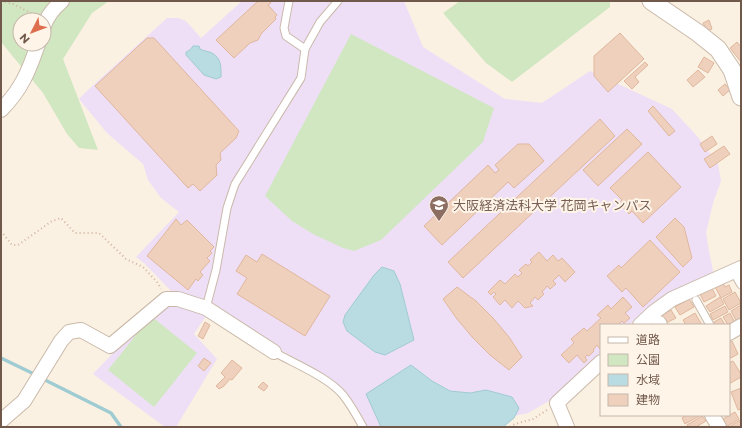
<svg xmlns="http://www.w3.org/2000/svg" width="742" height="428" font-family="Montserrat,'Noto Sans JP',sans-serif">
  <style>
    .education { fill: #eedff7 }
    .green { fill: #d1e7c2; fill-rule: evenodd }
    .water { fill: #b9dce2; stroke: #9fcbd3 }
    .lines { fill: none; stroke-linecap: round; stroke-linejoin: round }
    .stream { stroke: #9fcbd3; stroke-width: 3.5 }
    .building { fill: #eed0bc; stroke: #e0b79d }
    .service-casing { stroke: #cab9aa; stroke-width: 9 }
    .minor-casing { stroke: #cab9aa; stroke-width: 16 }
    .tertiary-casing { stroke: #cab9aa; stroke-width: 19 }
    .path { stroke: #d2b49f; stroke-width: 2; stroke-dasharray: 1 3; stroke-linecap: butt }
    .service { stroke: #fff; stroke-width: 7 }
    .minor { stroke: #fff; stroke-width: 14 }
    .tertiary { stroke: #fff; stroke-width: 17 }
    .labels { text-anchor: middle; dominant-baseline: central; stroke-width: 4; stroke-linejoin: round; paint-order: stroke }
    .education-label { font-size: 13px; fill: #785e54; stroke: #fef5e8; text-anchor: start }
  </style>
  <rect width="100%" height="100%" fill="#faf1e2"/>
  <!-- education -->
  <path class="education" d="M242 1H404L423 47 505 99 542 103 590 71 672 109 697 136 718 164 721 181 713 203 706 233 709 251 714 276 650 306 629 325H601V352L549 401 528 413 509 417 498 427H367L358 409 345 391 327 376 277 348 212 307 194 334 217 359 176 427H165L93 374 172 292 145 264 136 257 179 212 161 198 148 180 143 164 107 133 79 99 89 89 167 18H178L186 21 201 38Z"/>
  <!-- green -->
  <g class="green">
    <path d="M1 1H109L92 13 63 59 98 150 79 148 67 134 43 93 1 42ZM20 20H44V44H20Z"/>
    <path d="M460 1H610V7L512 82 486 63 443 13Z"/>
    <path d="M351 34 494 108 483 142 381 240 354 251 343 248 313 234 292 221 265 196Z"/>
    <path d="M151 316 197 353 154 407 108 370Z"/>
  </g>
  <!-- water -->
  <g class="water">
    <path d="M193 46H199L200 49C203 51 208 51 212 53 222 59 221 67 221 77L216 79 204 75 186 55V52L190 50Z"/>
    <path d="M382 267 394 271 400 284 414 340 385 355 375 352 347 331 343 322 345 315 374 275Z"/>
    <path d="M411 365 432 381 450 391 470 393 486 390 512 397 519 408 514 418 503 427H381L366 394Z"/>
  </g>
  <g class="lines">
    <!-- stream -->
    <g class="stream">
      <path d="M1 358 36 375"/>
      <path d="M41 378 111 413 121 427"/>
    </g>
  </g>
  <!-- building -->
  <g class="building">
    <path d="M258 1H269L271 3 268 5 277 15 275 17 276 19 261 34 258 40 250 43 234 58 216 40Z"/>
    <path d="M709 20 712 29 707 31 703 23Z"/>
    <path d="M620 33 644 59 608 92 594 76V56Z"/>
    <path d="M147 38H154L239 131 236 138 220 153 221 160 216 165 217 175 200 191 193 184 188 188 95 86Z"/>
    <path d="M737 42 741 47V62L730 48Z"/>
    <path d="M704 57 714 63 708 73 698 67Z"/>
    <path d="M645 62 648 65 635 77 639 82 632 89 624 81Z"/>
    <path d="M698 70 705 77 693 87 687 80Z"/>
    <path d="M725 84 730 90 723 96 718 90Z"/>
    <path d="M653 106 675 131 669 136 648 111Z"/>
    <path d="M600 119 615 136 463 278 448 262Z"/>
    <path d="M627 129 642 144 598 186 583 170Z"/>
    <path d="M712 136 717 144 705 152 700 144Z"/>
    <path d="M518 144H529L544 161 514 188 508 182 442 245 424 226 488 165 495 173 499 170 495 165Z"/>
    <path d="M724 146 730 154 710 168 704 159Z"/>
    <path d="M648 152 681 187 643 223 632 211 629 214 619 203 622 200 610 188Z"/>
    <path d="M675 218 684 227 692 258 683 267 656 237Z"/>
    <path d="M176 219 181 225 187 220 214 247 210 251 212 253 207 258 210 261 200 272 203 275 198 281 196 279 188 290 147 256Z"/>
    <path d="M650 240 680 272 643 307 626 288 622 292 607 276 619 265 621 268Z"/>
    <path d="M539 252 547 261 553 255 558 261 562 258 575 272 565 282 559 275 553 281 556 284 550 289 547 286 542 292 544 294 538 300 535 297 530 303 533 306 525 308 518 301 512 308 505 300 500 305 493 297 496 294 494 292 491 295 488 292 500 280 505 284 515 274 518 277 522 273 519 270 526 264 528 266 532 262 530 260Z"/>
    <path d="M262 254 330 296 305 336 237 294 247 278 236 271 246 255 257 262Z"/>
    <path d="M723 283 725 287 729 285 732 292 721 298 715 287Z"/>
    <path d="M457 287 476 301 493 318 509 337 522 357 509 370 490 355 473 338 457 319 443 299Z"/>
    <path d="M712 288 716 296 704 302 700 294Z"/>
    <path d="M735 292 741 303 729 310 723 299Z"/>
    <path d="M623 297 632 307 625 313 630 318 624 323 622 321 618 325H601V347L600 349 597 345 593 350 594 351 589 356 587 355 585 357 587 360 584 363 577 355 569 363 561 355 574 343 571 339 584 328 587 331 601 318 597 315 608 305 611 309Z"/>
    <path d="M720 297 724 304 710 312 706 306Z"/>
    <path d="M689 299 694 307 680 315 675 307Z"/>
    <path d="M741 305V319L737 322 731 311Z"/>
    <path d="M725 306 728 312 713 320 710 314Z"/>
    <path d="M671 310 676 318 664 324 659 316Z"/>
    <path d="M695 313 702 325H686L683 320Z"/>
    <path d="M730 313 735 323 728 325 723 317Z"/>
    <path d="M721 318 725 325H716L714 322Z"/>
    <path d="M205 322 210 325 203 339 198 336Z"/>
    <path d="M732 341 738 354 731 358 729 355V343Z"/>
    <path d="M204 358 211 363 204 371 198 366Z"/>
    <path d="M232 360 242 368 232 380 230 379 224 386 219 389 216 386 225 377 221 373Z"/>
    <path d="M733 361 741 374V377L729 384V363Z"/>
    <path d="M263 382 268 386 264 391 258 387Z"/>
    <path d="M741 388V409L738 410 731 392Z"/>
    <path d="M735 412 739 419 726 427 721 420Z"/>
    <path d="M686 415H699V416L685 424 682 418Z"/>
    <path d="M702 416 706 421 696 427H688L687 425Z"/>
    <path d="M740 420 741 427H729Z"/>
  </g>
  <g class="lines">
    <!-- service casing -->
    <g class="service-casing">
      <g id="service">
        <path d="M289 1 284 28 286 36 305 49"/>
        <path d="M737 278 741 285"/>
        <path d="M696 300 710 325"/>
        <path d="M206 308 216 270 227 208 235 184 301 78 305 49 320 22 338 1"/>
        <path d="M274 352C295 364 328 377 343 395 351 405 357 416 363 427"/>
      </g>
    </g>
    <!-- minor casing -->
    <g class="minor-casing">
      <g id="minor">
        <path d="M44 26C47 16 54 8 62 1"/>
        <path d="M1 110C21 90 29 71 38 44"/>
        <path d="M659 323 660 325"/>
        <path d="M640 325 654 312 672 299 741 268"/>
        <path d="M729 333 741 326"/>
        <path d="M712 415 719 427"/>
        <path d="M1 421 24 401 61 341 69 332 81 330 110 346 166 299H178L206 308 274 352"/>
        <path d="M567 427 557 403 601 362"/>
      </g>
    </g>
    <!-- tertiary casing -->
    <g class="tertiary-casing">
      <path id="tertiary" d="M651 1 698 33 718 49 732 70 741 97"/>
    </g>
    <!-- path -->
    <g class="path">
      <path d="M1 1 13 4 35 15"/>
      <path d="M1 231 12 245H18L52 221 61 218 75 233H99L126 259 143 267 158 283 161 289"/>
      <path d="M510 427 515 424 533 419 547 410"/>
    </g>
    <!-- service -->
    <use href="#service" class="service"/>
    <!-- minor -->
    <use href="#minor" class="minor"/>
    <!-- tertiary -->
    <use href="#tertiary" class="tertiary"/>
  </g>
  <!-- icons -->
  <defs>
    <g id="university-pin" transform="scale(1)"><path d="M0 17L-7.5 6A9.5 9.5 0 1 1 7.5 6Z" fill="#8d6e63" stroke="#fef5e8"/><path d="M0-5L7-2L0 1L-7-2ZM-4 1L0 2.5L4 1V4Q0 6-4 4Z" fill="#fff"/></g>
  </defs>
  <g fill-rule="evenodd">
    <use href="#university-pin" x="439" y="205"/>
  </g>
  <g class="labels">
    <!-- education labels -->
    <g class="education-label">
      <text x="453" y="205">大阪経済法科大学 花岡キャンパス</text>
    </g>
  </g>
  <!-- border -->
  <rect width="742" height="428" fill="none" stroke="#70584b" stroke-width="4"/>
  <!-- legend -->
  <rect x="600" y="324" width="130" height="92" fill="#fef5e8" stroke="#c5b6a9"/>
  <rect x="608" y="337" width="20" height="6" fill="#ffffff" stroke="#c5b6a9"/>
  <text x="636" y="344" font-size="12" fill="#70584b">道路</text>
  <rect x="608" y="354" width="20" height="12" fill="#d1e7c2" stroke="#c5b6a9"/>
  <text x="636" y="364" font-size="12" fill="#70584b">公園</text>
  <rect x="608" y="374" width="20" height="12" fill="#b9dce2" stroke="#c5b6a9"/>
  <text x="636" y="384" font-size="12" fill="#70584b">水域</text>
  <rect x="608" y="394" width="20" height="12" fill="#eed0bc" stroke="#c5b6a9"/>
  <text x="636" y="404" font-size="12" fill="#70584b">建物</text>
  <!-- north arrow -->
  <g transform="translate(32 32) rotate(228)"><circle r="19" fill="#fef5e8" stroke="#c5b6a9"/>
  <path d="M0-3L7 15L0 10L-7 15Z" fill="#dd6f4f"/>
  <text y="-6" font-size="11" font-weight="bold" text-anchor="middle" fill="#70584b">N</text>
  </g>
</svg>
